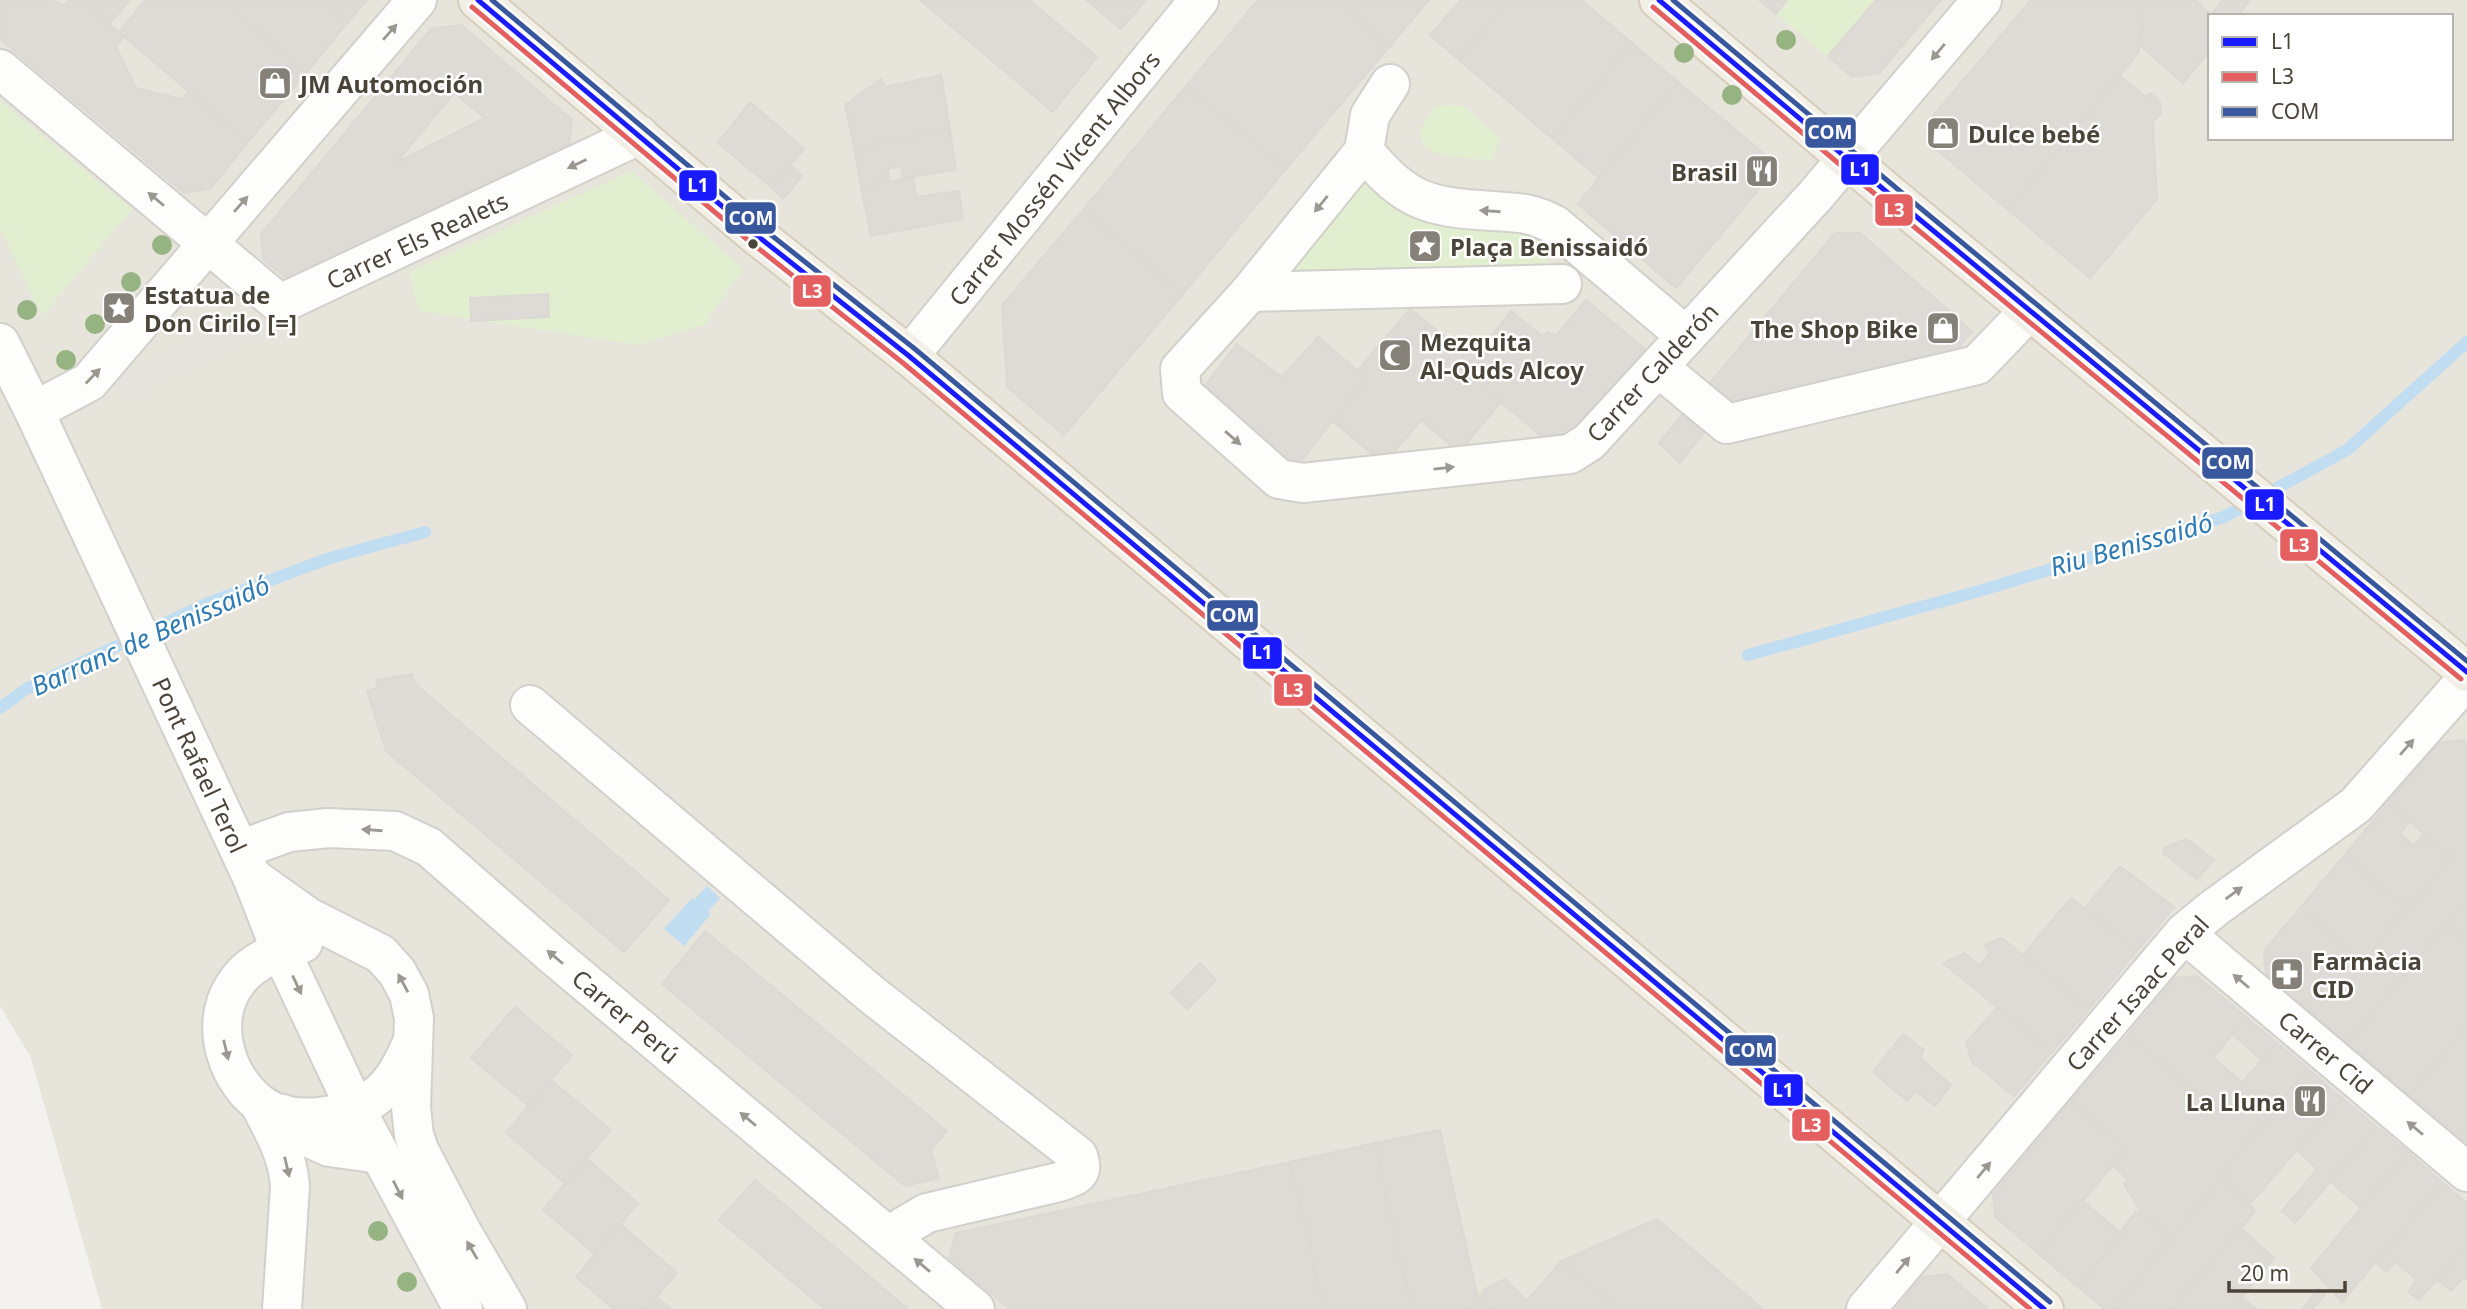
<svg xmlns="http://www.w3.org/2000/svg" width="2467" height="1309" font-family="'Noto Sans',sans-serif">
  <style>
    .residential { fill: #e7e4dc; fill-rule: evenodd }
    .green { fill: #e1eecf }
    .parking { fill: #e6e3df }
    .water { fill: #c0ddf1 }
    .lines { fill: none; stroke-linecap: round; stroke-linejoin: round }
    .stream { stroke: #c0ddf1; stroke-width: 12 }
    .building { fill: #dedbd6; stroke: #dcd9d4; stroke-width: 2; fill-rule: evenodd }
    .minor-casing { stroke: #d2d0cb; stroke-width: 42 }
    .major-casing { stroke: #d6cebb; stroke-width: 42 }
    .minor { stroke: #fdfdfc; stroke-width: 38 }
    .major { stroke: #f2efe6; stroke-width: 38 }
    .bus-1-casing { stroke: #fff; stroke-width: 10 }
    .bus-2-casing { stroke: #fff; stroke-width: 10 }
    .bus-3-casing { stroke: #fff; stroke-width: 10 }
    .bus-1 { stroke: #1a1aff; stroke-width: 5 }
    .bus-2 { stroke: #e45f5f; stroke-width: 5 }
    .bus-3 { stroke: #39579d; stroke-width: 5 }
    .tree { fill: #96b382 }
    .oneway { fill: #9b9791 }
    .bus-dot { fill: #4b4439; stroke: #fff; stroke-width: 2.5 }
    .labels { text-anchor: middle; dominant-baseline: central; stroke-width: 5; stroke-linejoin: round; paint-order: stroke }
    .poi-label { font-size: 24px; font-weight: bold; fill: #4b4439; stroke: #fff; text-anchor: start }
    .street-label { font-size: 24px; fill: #4b4439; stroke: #fff }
    .water-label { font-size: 26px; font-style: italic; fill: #2e7ab2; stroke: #fff }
    .line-badge { stroke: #fff; stroke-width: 2.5 }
    .badge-label { font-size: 19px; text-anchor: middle; font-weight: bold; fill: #fff }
  </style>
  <rect width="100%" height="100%" fill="#f4f2ee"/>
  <!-- residential -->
  <path class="residential" d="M0 0H2467V1309H102L31 1058 0 1006ZM2210 16H2451V138H2210Z"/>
  <!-- green -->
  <g class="green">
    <path d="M1759 0H1941L1879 73 1852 77Z"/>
    <path d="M0 101 132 209 42 316 0 228Z"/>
    <path d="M1445 105 1464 106 1500 139 1493 160C1459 157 1391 160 1435 107Z"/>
    <path d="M631 171 743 269 704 325 638 345 419 311 409 272Z"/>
    <path d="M1366 182 1539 235 1541 241 1536 249 1559 271 1299 277 1296 264 1358 184Z"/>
  </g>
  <!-- parking -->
  <path class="parking" d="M244 315 276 328 134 395 102 382Z"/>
  <!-- water -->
  <path class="water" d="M707 886 720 898 708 911 711 914 684 946 664 929 692 898 694 900Z"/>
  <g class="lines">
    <!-- stream -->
    <g class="stream">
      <path d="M1748 655 1979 591 2224 517 2347 450 2467 342"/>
      <path d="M0 708 26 689 208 603 330 558 425 532"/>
    </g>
  </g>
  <!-- building -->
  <g class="building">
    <path d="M0 0H48L65 5 69 0H80L124 36 116 47 136 88 182 99 189 91 248 142 210 189 184 193 0 39Z"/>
    <path d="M81 0H130L109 24Z"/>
    <path d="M145 0H228L225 3 307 72 248 142 119 32Z"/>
    <path d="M228 0H324L349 21 307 72 225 3Z"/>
    <path d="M324 0H367L349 21Z"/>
    <path d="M920 0H1029L1097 57 1053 112Z"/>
    <path d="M1086 0H1146L1121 29Z"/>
    <path d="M1258 0H1335L1390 46 1286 169 1186 86Z"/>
    <path d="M1335 0H1429L1390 46Z"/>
    <path d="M1461 0H1509L1459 60 1430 35Z"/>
    <path d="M1509 0H1581L1632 43 1553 139 1459 60Z"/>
    <path d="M1759 0H1787L1776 14Z"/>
    <path d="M1876 0H1941L1879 73 1852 77 1828 56Z"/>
    <path d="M2031 0H2134L2143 7 2139 52 2008 210 1934 147 1932 117Z"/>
    <path d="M2134 0H2195L2211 15 2223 0H2250L2238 16H2210V51L2183 83 2140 45 2143 7Z"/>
    <path d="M461 25 572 120 569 144 288 279 263 259 261 234 431 29ZM454 93 485 118 396 163Z"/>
    <path d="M1632 43 1678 82 1600 179 1553 139Z"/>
    <path d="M941 75 950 130 854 148 845 105 881 79 885 87Z"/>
    <path d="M2120 76 2146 97 2150 93 2160 102 2161 113 2153 122 2157 199 2090 278 2008 210Z"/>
    <path d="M1678 82 1766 155 1768 179 1676 288 1578 204Z"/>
    <path d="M1186 86 1286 169 1183 294 1083 210Z"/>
    <path d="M750 102 804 149 771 187 718 143Z"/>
    <path d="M950 130 956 170 903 178 901 166 888 169 890 180 861 187 854 148Z"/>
    <path d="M790 165 802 176 783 199 771 187Z"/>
    <path d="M913 177 916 197 959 191 963 219 871 236 861 187Z"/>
    <path d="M1083 210 1183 294 1064 435 1007 387 1002 305Z"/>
    <path d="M1835 233H1860L1972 331 1947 361 1735 409 1709 384Z"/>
    <path d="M548 294 549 317 471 321 470 298Z"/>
    <path d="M1586 300 1645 349 1559 451 1482 386 1488 380 1469 365 1511 311 1543 337 1547 332 1557 335Z"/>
    <path d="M1410 309 1450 341 1474 357 1469 365 1488 380 1482 386 1500 403 1459 452 1421 420 1384 464 1333 421 1366 378 1357 371Z"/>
    <path d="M1318 337 1366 378 1289 477 1195 398 1237 344 1282 377Z"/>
    <path d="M1685 411 1706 430 1680 463 1659 443Z"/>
    <path d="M412 674 414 683 669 900 624 952 386 751 367 691 378 688 376 680Z"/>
    <path d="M2463 740 2467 744V901L2408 971 2377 945 2452 858 2388 803 2439 743Z"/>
    <path d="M2388 803 2409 822 2400 834 2414 846 2423 834 2452 858 2407 909 2344 856Z"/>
    <path d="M2187 839 2214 860 2197 879 2163 853 2165 847Z"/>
    <path d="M2344 856 2407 909 2362 962 2300 908Z"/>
    <path d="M2120 866 2174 907 2137 951 2084 909Z"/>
    <path d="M2071 898 2137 951 2089 1009 2023 955Z"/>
    <path d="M2467 901V943L2446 925Z"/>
    <path d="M2300 908 2362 962 2377 945 2408 971 2347 1043 2266 974 2264 951Z"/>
    <path d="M2446 925 2467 943V1027L2410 1095 2347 1043Z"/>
    <path d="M705 931 947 1131 931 1151 939 1178 905 1186 662 984Z"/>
    <path d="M2002 938 2089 1009 2052 1052 1943 963 1965 953 1979 966 1990 952 1984 945Z"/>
    <path d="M1200 963 1216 980 1187 1009 1171 993Z"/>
    <path d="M2197 976 2246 1017 2213 1058 2242 1082 2240 1085 2246 1091 2223 1116 2128 1035 2175 978Z"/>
    <path d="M515 1007 572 1055 529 1106 471 1058Z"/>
    <path d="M1997 1008 2052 1052 2014 1096 1972 1062 1966 1042Z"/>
    <path d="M2246 1017 2277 1043 2262 1060 2232 1034Z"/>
    <path d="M2467 1027V1143L2410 1095Z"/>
    <path d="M1903 1034 1924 1050 1920 1058 1951 1085 1935 1106 1916 1091 1907 1101 1873 1072Z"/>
    <path d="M2128 1035 2223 1116 2246 1091 2240 1085 2277 1043 2308 1069 2221 1174 2223 1177 2172 1238 2143 1215 2124 1184 2128 1183 2121 1172 2113 1166 2126 1149 2071 1101Z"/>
    <path d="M2308 1069 2342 1098 2249 1205 2221 1174Z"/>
    <path d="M551 1080 611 1130 566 1184 506 1133Z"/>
    <path d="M2342 1098 2377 1127 2295 1223 2282 1211 2317 1169 2297 1150Z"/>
    <path d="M2071 1101 2126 1149 2039 1254 1995 1217 1993 1194Z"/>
    <path d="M2377 1127 2408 1152 2361 1208 2330 1181Z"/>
    <path d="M1440 1130 1478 1298 1469 1309H1411L1375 1143Z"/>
    <path d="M1375 1143 1411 1309H1324L1290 1162Z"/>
    <path d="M2408 1152 2443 1183 2342 1302 2311 1268Z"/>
    <path d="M586 1158 638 1203 595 1254 543 1210Z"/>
    <path d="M1290 1162 1324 1309H1010L949 1258 956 1233Z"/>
    <path d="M2223 1176 2255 1211 2253 1214 2172 1309H2113Z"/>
    <path d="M755 1180 908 1309H825L719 1220Z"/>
    <path d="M2443 1183 2467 1203V1244L2419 1300 2408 1292 2417 1280 2395 1262 2386 1272 2376 1263Z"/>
    <path d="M2082 1200 2122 1234 2078 1287 2039 1254Z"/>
    <path d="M2136 1211 2172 1238 2113 1309H2105L2078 1287 2122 1234 2120 1232Z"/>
    <path d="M1657 1219 1763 1309H1617L1561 1261Z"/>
    <path d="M620 1224 677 1273 646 1309H614L576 1277Z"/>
    <path d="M2241 1228 2274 1258 2232 1309H2172Z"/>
    <path d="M2467 1244V1279L2464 1277 2451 1291 2437 1279Z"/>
    <path d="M1561 1261 1617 1309H1491L1478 1298 1485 1289 1505 1279 1527 1301Z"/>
    <path d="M1947 1274 1988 1309H1896L1922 1277Z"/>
    <path d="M2319 1288 2325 1295 2312 1309H2302Z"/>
    <path d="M657 1297 671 1309H646Z"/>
    <path d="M2242 1297 2256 1309H2232Z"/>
    <path d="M1478 1298 1491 1309H1469Z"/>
  </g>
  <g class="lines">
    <!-- minor casing -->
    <g class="minor-casing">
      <g id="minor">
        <path d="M0 69 280 304 639 135"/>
        <path d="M1390 84 1370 115 1364 151 1250 292 1180 369 1182 393 1279 479 1303 483 1570 454 1589 442 1815 196 1982 0"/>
        <path d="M1364 151C1407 202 1427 207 1492 211 1520 213 1530 212 1555 225L1686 336"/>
        <path d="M1250 292 1562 284"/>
        <path d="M0 343 34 411 252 877 281 951 355 1108 463 1309"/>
        <path d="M909 356 1199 0"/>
        <path d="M1658 367 1727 424 1977 365 2029 311"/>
        <path d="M34 411 89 382 417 0"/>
        <path d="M530 705 871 994 1078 1156C1085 1175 1075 1176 1059 1182L927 1213 903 1227 893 1240"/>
        <path d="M240 850 289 832 329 828 395 831 429 847 549 952 975 1309"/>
        <path d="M252 877 308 917 381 954 397 972 409 994 414 1018 411 1107 414 1135 419 1150 463 1234 507 1309"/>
        <path d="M2184 933 2467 1172"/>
        <path d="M303 943C280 951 255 959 239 979 208 1017 223 1075 259 1103 289 1128 351 1118 379 1094 395 1080 403 1063 411 1045"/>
        <path d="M260 1105C274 1131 288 1156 290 1186L282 1309"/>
        <path d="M283 1114 296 1132 329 1147 380 1154"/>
        <path d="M1866 1309 2184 933 2213 909 2356 805 2467 679"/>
      </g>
    </g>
    <!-- major casing -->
    <g class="major-casing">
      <g id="major">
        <path d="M478 0 755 234 909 356 2044 1309"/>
        <path d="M1659 0 1901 204 2467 672"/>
      </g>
    </g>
    <!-- minor -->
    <use href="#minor" class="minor"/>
    <!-- major -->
    <use href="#major" class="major"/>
    <!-- bus-1 casing -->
    <g class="bus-1-casing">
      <g id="bus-1">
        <path d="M478 0 755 234 909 356 2044 1309"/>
        <path d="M1659 0 1901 204 2467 672"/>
      </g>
    </g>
    <!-- bus-2 casing -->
    <g class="bus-2-casing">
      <g id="bus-2">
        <path d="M472 7 749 241 903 363 2030 1309"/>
        <path d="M1653 7 1895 211 2461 679"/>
      </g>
    </g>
    <!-- bus-3 casing -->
    <g class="bus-3-casing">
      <g id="bus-3">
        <path d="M492 0 761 227 915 349 2050 1302"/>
        <path d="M1673 0 1907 197 2467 661"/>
      </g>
    </g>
    <!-- bus-1 -->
    <use href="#bus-1" class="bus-1"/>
    <!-- bus-2 -->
    <use href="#bus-2" class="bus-2"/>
    <!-- bus-3 -->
    <use href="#bus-3" class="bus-3"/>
  </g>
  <!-- trees -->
  <g class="tree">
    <circle cx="1786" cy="40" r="10"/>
    <circle cx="1684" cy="53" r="10"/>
    <circle cx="1732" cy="95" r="10"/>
    <circle cx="162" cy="245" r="10"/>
    <circle cx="131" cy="282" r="10"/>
    <circle cx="27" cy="310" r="10"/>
    <circle cx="95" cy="324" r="10"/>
    <circle cx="66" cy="360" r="10"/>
    <circle cx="378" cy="1231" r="10"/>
    <circle cx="407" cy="1282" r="10"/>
  </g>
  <!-- one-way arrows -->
  <defs><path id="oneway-solid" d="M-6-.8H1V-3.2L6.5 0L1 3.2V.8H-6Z" transform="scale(1.75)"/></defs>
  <g class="oneway">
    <use href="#oneway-solid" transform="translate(390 32) rotate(-49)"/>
    <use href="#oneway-solid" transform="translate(1938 52) rotate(130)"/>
    <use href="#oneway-solid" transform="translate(577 164) rotate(155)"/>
    <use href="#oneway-solid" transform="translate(156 199) rotate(-140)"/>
    <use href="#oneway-solid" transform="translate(241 204) rotate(-49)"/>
    <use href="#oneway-solid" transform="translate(1321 204) rotate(129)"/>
    <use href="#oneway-solid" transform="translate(1490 211) rotate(-176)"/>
    <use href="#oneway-solid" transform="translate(93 376) rotate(-46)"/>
    <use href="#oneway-solid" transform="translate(1233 438) rotate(41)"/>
    <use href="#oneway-solid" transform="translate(1444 468) rotate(-6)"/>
    <use href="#oneway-solid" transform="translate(2407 747) rotate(-49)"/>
    <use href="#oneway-solid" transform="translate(372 830) rotate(-176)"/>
    <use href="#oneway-solid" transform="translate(2234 893) rotate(-36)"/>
    <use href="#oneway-solid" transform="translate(555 957) rotate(-140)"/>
    <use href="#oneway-solid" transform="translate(2241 981) rotate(-140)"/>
    <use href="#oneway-solid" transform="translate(403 983) rotate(-118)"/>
    <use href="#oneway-solid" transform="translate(297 985) rotate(65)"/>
    <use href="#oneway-solid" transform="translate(226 1050) rotate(77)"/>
    <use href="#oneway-solid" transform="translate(748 1119) rotate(-140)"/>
    <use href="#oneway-solid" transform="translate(2415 1128) rotate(-140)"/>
    <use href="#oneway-solid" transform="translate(287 1167) rotate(77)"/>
    <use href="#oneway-solid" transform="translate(1984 1170) rotate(-50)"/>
    <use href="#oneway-solid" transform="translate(398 1190) rotate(63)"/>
    <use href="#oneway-solid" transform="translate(472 1250) rotate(-120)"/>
    <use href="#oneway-solid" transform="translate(922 1265) rotate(-140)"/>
    <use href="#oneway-solid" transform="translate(1903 1265) rotate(-50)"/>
  </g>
  <!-- icons -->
  <defs>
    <g id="shop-square" transform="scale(1.75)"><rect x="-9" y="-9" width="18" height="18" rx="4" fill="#868178" stroke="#fff"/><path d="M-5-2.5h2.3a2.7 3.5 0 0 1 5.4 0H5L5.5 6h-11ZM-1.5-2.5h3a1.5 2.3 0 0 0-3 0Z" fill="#fff"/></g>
    <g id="restaurant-square" transform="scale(1.75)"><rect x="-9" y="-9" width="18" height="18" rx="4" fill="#868178" stroke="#fff"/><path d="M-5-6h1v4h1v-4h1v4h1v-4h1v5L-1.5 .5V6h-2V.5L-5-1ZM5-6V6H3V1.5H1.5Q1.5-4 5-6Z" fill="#fff"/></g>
    <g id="sight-square" transform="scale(1.75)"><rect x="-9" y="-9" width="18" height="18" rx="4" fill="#868178" stroke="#fff"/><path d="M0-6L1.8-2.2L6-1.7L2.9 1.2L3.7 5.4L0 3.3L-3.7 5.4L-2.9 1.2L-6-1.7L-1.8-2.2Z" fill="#fff"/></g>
    <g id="mosque-square" transform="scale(1.75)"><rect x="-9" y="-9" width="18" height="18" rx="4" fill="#868178" stroke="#fff"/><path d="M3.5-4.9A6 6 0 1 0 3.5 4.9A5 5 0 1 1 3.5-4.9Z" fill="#fff"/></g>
    <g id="pharmacy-square" transform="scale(1.75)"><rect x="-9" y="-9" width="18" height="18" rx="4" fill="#868178" stroke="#fff"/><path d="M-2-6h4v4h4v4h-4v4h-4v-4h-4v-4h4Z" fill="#fff"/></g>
  </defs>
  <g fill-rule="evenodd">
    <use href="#shop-square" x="275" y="83"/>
    <use href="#shop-square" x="1943" y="133"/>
    <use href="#restaurant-square" x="1762" y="171"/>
    <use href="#sight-square" x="1425" y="246"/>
    <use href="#sight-square" x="119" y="308"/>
    <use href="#shop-square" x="1943" y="328"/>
    <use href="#mosque-square" x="1395" y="355"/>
    <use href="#pharmacy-square" x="2287" y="974"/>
    <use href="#restaurant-square" x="2310" y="1101"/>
  </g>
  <!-- markers -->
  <circle class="bus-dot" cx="753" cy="244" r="6"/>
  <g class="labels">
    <!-- poi labels -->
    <g class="poi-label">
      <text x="300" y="83">JM Automoción</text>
      <text x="1968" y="133">Dulce bebé</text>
      <text x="1738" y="171" text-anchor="end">Brasil</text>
      <text x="1450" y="246">Plaça Benissaidó</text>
      <text x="144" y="294">Estatua de<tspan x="144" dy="28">Don Cirilo [=]</tspan></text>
      <text x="1918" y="328" text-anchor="end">The Shop Bike</text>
      <text x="1420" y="341">Mezquita<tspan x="1420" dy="28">Al-Quds Alcoy</tspan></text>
      <text x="2312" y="960">Farmàcia<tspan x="2312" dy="28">CID</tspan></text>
      <text x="2286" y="1101" text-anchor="end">La Lluna</text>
    </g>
    <!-- street labels -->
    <g class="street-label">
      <text transform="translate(1054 178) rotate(-51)">Carrer Mossén Vicent Albors</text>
      <text transform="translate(417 240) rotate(-25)">Carrer Els Realets</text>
      <text transform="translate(1652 372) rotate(-47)">Carrer Calderón</text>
      <text transform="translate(200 765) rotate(65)">Pont Rafael Terol</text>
      <text transform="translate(2137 993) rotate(-48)">Carrer Isaac Peral</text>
      <text transform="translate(626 1016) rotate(40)">Carrer Perú</text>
      <text transform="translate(2326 1052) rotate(40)">Carrer Cid</text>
    </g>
    <!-- water labels -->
    <g class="water-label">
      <text transform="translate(2131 544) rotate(-16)">Riu Benissaidó</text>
      <text transform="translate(150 635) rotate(-24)">Barranc de Benissaidó</text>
    </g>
  </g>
  <g class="line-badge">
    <rect x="1804" y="116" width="53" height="33" rx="7" fill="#39579d"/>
    <rect x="1840" y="153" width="40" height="33" rx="7" fill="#1a1aff"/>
    <rect x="678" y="169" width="40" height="33" rx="7" fill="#1a1aff"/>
    <rect x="1874" y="193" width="40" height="34" rx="7" fill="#e45f5f"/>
    <rect x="724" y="201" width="53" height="34" rx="7" fill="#39579d"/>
    <rect x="792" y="274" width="40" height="34" rx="7" fill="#e45f5f"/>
    <rect x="2201" y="446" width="53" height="34" rx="7" fill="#39579d"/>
    <rect x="2244" y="488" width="41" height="33" rx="7" fill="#1a1aff"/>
    <rect x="2279" y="528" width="40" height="34" rx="7" fill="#e45f5f"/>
    <rect x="1206" y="599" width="53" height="33" rx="7" fill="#39579d"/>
    <rect x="1242" y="636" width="41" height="34" rx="7" fill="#1a1aff"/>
    <rect x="1273" y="673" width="40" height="34" rx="7" fill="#e45f5f"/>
    <rect x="1724" y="1034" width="53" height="33" rx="7" fill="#39579d"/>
    <rect x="1763" y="1073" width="41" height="34" rx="7" fill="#1a1aff"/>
    <rect x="1791" y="1108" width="40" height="34" rx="7" fill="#e45f5f"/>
  </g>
  <g class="badge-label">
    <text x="1830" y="139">COM</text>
    <text x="1860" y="176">L1</text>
    <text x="698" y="192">L1</text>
    <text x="1894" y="217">L3</text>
    <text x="751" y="225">COM</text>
    <text x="812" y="298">L3</text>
    <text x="2228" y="469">COM</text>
    <text x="2265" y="511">L1</text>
    <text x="2299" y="552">L3</text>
    <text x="1232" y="622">COM</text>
    <text x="1262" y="659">L1</text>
    <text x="1293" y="697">L3</text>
    <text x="1751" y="1057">COM</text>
    <text x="1783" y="1097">L1</text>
    <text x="1811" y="1132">L3</text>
  </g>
  <!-- legend -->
  <rect x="2208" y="14" width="245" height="126" fill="#ffffff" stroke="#b7b4b0" stroke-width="2"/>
  <rect x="2222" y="37" width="35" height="10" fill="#1a1aff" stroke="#b7b4b0" stroke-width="2"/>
  <text x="2271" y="49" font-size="21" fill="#4b4439">L1</text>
  <rect x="2222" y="72" width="35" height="10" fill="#e45f5f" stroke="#b7b4b0" stroke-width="2"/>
  <text x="2271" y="84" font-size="21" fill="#4b4439">L3</text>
  <rect x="2222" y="107" width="35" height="10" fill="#39579d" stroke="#b7b4b0" stroke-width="2"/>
  <text x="2271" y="119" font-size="21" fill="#4b4439">COM</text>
  <!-- scale -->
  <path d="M2229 1281v10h116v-10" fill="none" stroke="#4b4439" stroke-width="3.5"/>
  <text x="2240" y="1281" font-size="21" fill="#4b4439" stroke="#ffffff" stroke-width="5" paint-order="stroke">20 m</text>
</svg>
